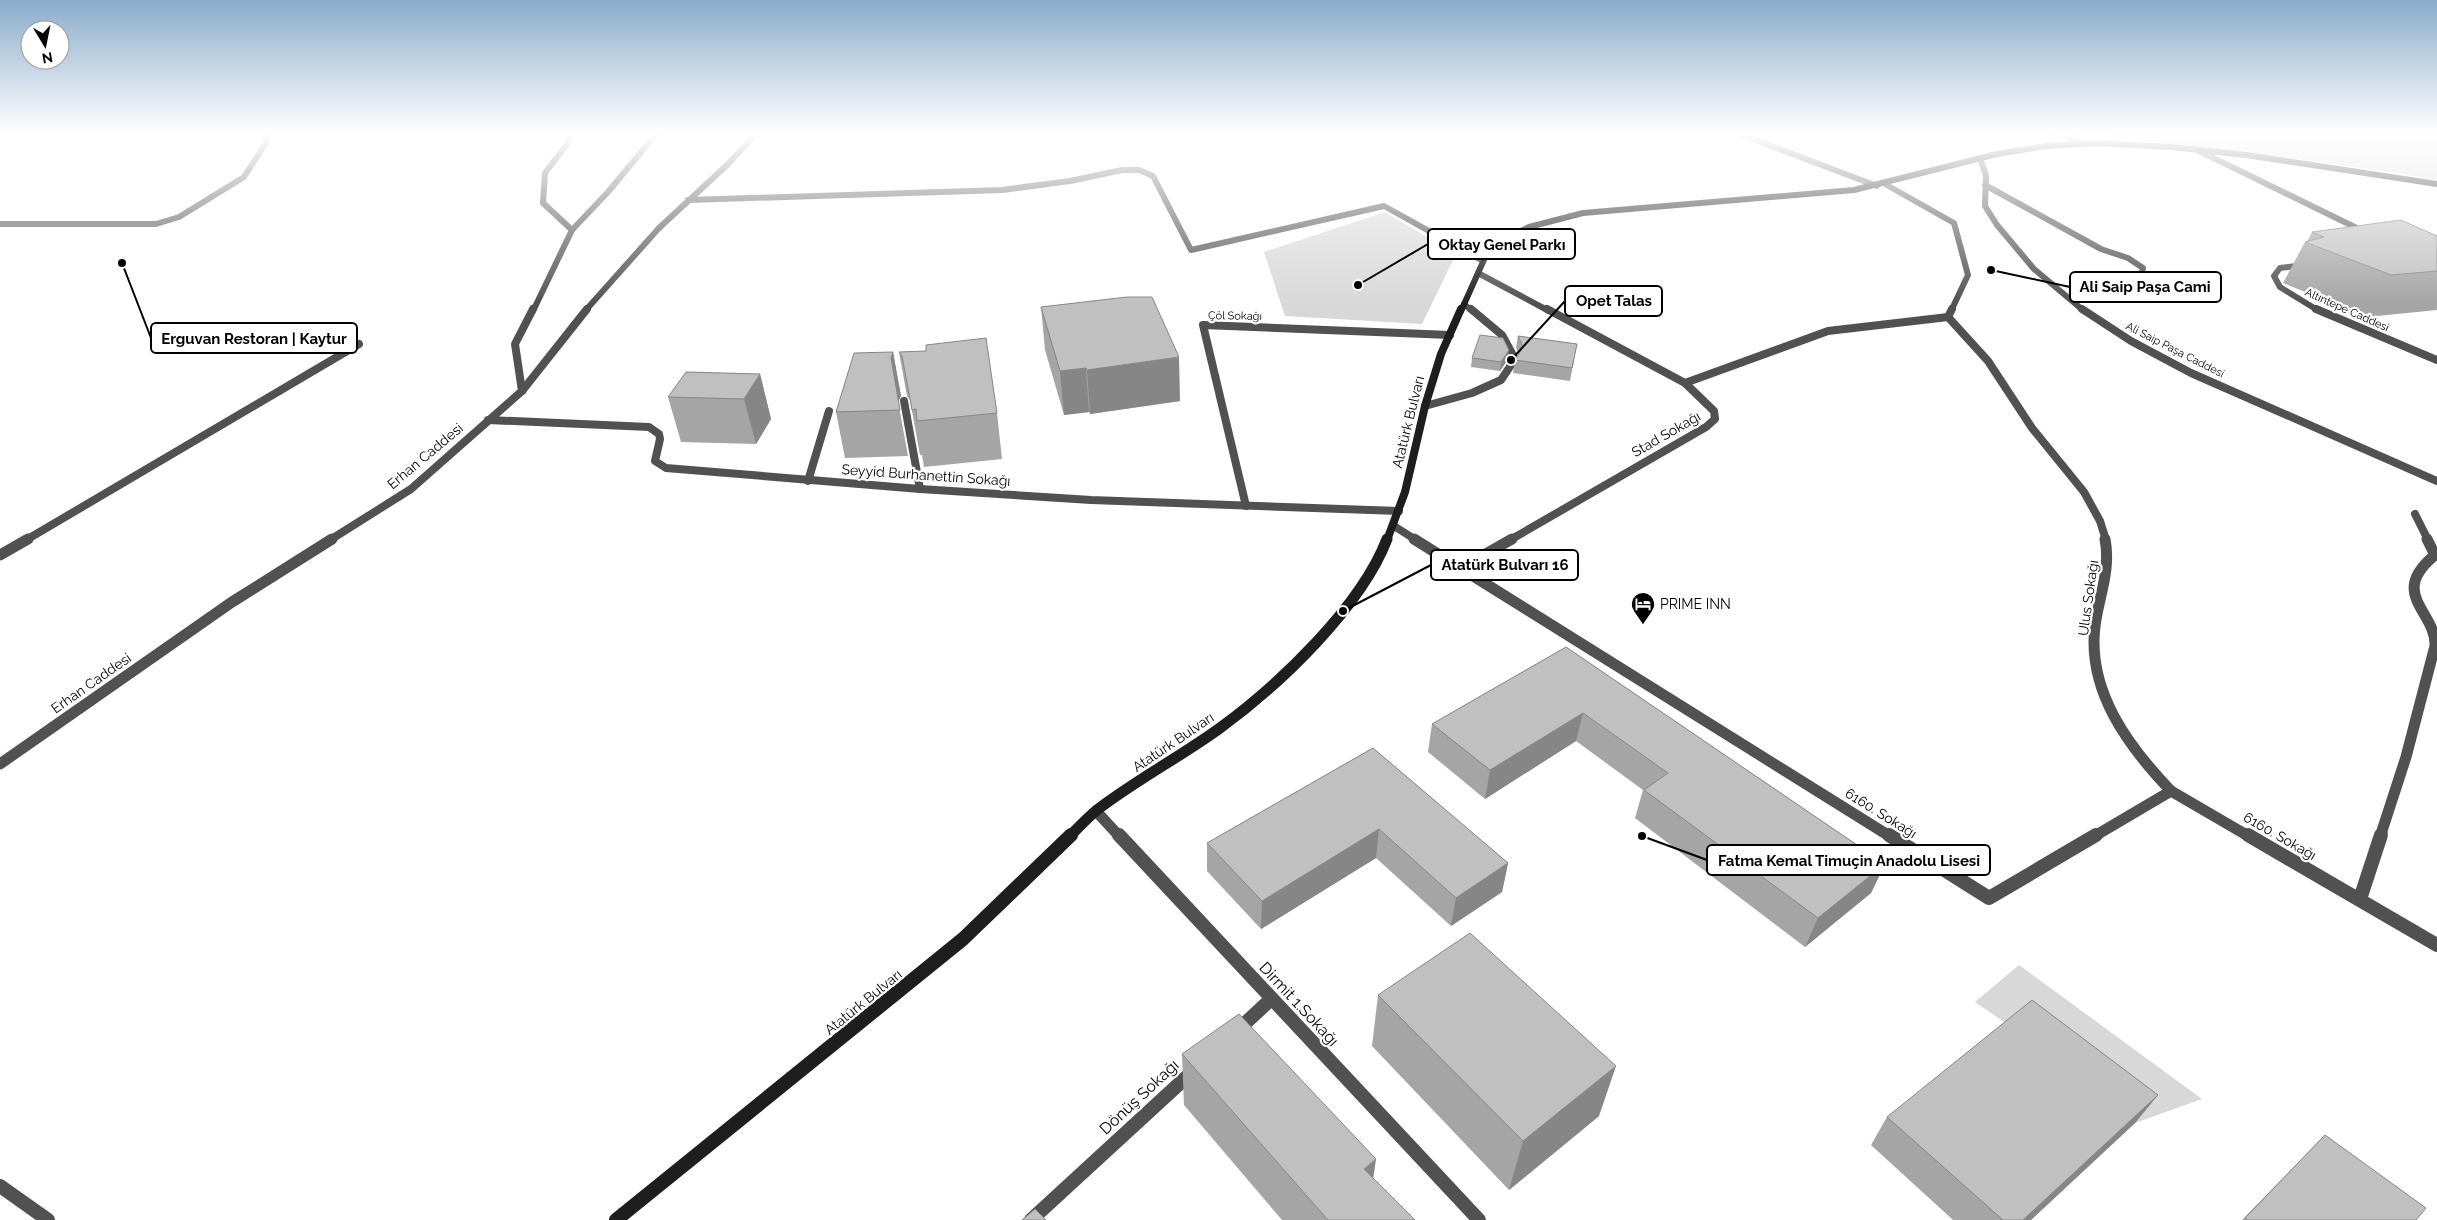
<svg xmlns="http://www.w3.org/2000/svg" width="2437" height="1220" font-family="Raleway,sans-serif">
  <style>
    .green { fill: #d8d8d8 }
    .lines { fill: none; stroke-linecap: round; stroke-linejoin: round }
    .lane-far1 { stroke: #515151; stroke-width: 6 }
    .lane { stroke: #515151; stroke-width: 8 }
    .street-far3 { stroke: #515151; stroke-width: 6 }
    .street-far2 { stroke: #515151; stroke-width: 8 }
    .street-far1 { stroke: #515151; stroke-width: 11 }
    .street { stroke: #515151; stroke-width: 14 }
    .secondary-far3 { stroke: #1e1e1e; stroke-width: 6 }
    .secondary-far2 { stroke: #1e1e1e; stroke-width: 8 }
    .secondary-far1 { stroke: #1e1e1e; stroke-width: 11 }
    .secondary { stroke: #1e1e1e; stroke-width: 14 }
    .wall { fill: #a5a5a5 }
    .shaded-wall { fill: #868686 }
    .building { fill: #c0c0c0; stroke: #868686 }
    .labels { text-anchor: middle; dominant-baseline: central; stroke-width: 4.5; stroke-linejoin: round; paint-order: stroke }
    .far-street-label { font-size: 11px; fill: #000; stroke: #fff }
    .street-label { font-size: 14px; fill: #000; stroke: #fff }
    .poi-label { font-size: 14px; fill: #000; stroke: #fff; text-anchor: start }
    .near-street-label { font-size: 16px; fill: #000; stroke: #fff }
    .leader { fill: none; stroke: #000; stroke-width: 2 }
    .callout-dot { fill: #000; stroke: #fff; stroke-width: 2 }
    .callout { fill: #fff; stroke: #000; stroke-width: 2 }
    .callout-label { font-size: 15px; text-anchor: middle; font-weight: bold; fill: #000 }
  </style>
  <rect width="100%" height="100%" fill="#fff"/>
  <!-- green -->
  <g class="green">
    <path d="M2115 133H2437V180C2333 162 2229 150 2124 139L2110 135Z"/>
    <path d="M1385 212 1456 254 1422 324 1285 316 1264 252Z"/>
    <path d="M2019 965 2202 1099 2135 1123 2013 1028 1975 1002Z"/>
  </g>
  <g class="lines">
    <!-- lane-far1 -->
    <path class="lane-far1" d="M1464 304 1472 311"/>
    <!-- lane -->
    <path class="lane" d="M1425 406 1472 393 1501 380 1515 359 1502 335 1471 309"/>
    <!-- street-far3 -->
    <g class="street-far3">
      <path d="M572 133 567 144 545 173 543 203 572 230"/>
      <path d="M1737 133 1877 186"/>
      <path d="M2056 133 2067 136"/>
      <path d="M2072 133 2067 136 2083 144"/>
      <path d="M2195 149 2365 232"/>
      <path d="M1980 158 1986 176 1985 206 1997 225 2034 269 2084 311"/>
      <path d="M1885 184 1954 223 1968 275 1951 311"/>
      <path d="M1985 185 2101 249 2128 258 2143 268 2140 280 2152 300"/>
      <path d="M688 200 1002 190 1070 181 1122 170H1139L1153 176 1191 250 1384 206 1483 261"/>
      <path d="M0 224H156L179 217 244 177 267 141 262 133"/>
      <path d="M2305 265 2280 268 2274 276 2280 287 2319 311"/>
      <path d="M1478 273 1549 311"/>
      <path d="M533 311 572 230 608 192 657 133"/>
      <path d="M585 311 659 228 727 165 757 133"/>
    </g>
    <!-- street-far2 -->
    <g class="street-far2">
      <path d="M2082 309 2131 341 2191 373 2437 481"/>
      <path d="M2316 309 2437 360"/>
      <path d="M1948 317 1988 361 2032 428 2084 492 2100 521 2106 540"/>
      <path d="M1685 383 1828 331 1948 317 1952 309"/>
      <path d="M522 391 515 344 533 309"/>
      <path d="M904 401 920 489"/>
      <path d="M488 420 649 427 659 434 660 439 655 461 666 468 920 489 1091 500 1399 511"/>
      <path d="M808 481 829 411"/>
      <path d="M1246 506 1203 325 1450 335"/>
      <path d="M2415 514 2428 540"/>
      <path d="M1394 526 1416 540"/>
      <path d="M26 540 359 344"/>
      <path d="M330 540 411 489 522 391 587 309"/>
      <path d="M1510 540 1706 427 1715 419 1714 411 1685 383 1547 309"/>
    </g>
    <!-- street-far1 -->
    <g class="street-far1">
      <path d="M1414 539 1891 837"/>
      <path d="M2105 539C2111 570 2099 596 2095 626 2087 691 2128 746 2171 791"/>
      <path d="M0 555 28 539"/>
      <path d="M1461 568 1512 539"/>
      <path d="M0 764 232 602 332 539"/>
      <path d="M1096 811 1120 837"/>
      <path d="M2093 837 2171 791 2250 837"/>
      <path d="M2380 837 2406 757 2435 646C2437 612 2387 594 2435 555L2427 539"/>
    </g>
    <!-- street -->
    <g class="street">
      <path d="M1119 835 1479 1220"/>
      <path d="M1889 835 1989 898 2096 835"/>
      <path d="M2248 835 2437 945"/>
      <path d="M2360 899 2381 835"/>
      <path d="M1238 1030 1270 1000"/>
      <path d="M0 1186 48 1220"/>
      <path d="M1031 1220 1192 1072"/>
    </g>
    <!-- secondary-far3 -->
    <path class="secondary-far3" d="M1461 311 1487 253 1505 239 1529 227 1583 213 1854 190 1997 154 2046 146 2096 143 2171 147 2246 155 2437 184"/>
    <!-- secondary-far2 -->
    <path class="secondary-far2" d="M1387 540 1405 492 1425 406 1441 354 1461 309"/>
    <!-- secondary-far1 -->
    <path class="secondary-far1" d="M1069 837C1078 828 1087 818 1097 810 1136 780 1180 757 1220 728 1279 685 1361 607 1387 539"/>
    <!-- secondary -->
    <path class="secondary" d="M616 1220 963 939 1071 835"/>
  </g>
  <!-- wall -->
  <g class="wall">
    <path d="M794 133H835V134Z"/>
    <path d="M2312 232 2437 236V310L2367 317 2283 283 2305 242H2307Z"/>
    <path d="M1041 307 1180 401 1090 414 1089 412 1064 415 1045 350Z"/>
    <path d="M1518 336 1577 344 1570 381 1513 373 1515 360 1519 354 1516 348Z"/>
    <path d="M893 352 901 396 898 401 908 456 845 458 836 412Z"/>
    <path d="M899 352 997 413 1002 459 924 467 922 455H920L910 400 907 396Z"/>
    <path d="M1472 358 1508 359 1500 371 1471 367Z"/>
    <path d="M760 374 771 419 756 444 681 442 668 397Z"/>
    <path d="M1566 647 1885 864 1871 893 1805 947 1635 818 1643 790 1576 741 1485 799 1428 752 1432 724Z"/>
    <path d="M1373 748 1508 863 1502 892 1451 926 1376 858 1261 929 1207 871V843Z"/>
    <path d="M1378 995 1599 1116 1509 1190 1372 1046Z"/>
    <path d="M1182 1054 1373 1179 1415 1220H1282L1184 1105Z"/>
    <path d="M2158 1095 2135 1123 2031 1220H1953L1871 1145 1887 1117Z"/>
    <path d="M2325 1135 2416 1220H2242Z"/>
  </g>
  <!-- shaded-wall -->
  <g class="shaded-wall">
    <path d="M1509 350 1508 359 1500 371 1501 362Z"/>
    <path d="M893 352 901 396 898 402 891 358Z"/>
    <path d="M1179 357 1180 401 1090 414 1087 370Z"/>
    <path d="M1086 368 1089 412 1064 415 1060 371Z"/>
    <path d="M760 374 771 419 756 444 744 399Z"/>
    <path d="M1583 713 1576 741 1485 799 1490 770Z"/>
    <path d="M1379 829 1376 858 1261 929 1262 901Z"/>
    <path d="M1508 863 1502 892 1451 926 1456 898Z"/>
    <path d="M1885 864 1871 893 1805 947 1818 918Z"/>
    <path d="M1616 1066 1599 1116 1509 1190 1523 1141Z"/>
    <path d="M2158 1095 2135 1123 2031 1220H2023Z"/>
    <path d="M1376 1159 1369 1208 1364 1169Z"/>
  </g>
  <!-- building -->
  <g class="building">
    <path d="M2401 220 2437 236V271L2391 275 2305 242 2324 237 2312 232Z"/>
    <path d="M1127 297H1152L1179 357 1087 370 1086 368 1060 371 1041 307Z"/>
    <path d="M1480 335 1503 338 1509 350 1501 362 1472 358Z"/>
    <path d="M1518 336 1577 344 1572 368 1515 360 1523 347Z"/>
    <path d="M986 338 997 413 917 421 916 409 912 410 902 356 899 352 926 351V345Z"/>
    <path d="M893 352 891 358 900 410 836 412 854 353Z"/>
    <path d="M686 372 760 374 744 399 668 397Z"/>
    <path d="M1566 647 1885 864 1818 918 1644 790 1668 773 1583 713 1490 770 1432 724Z"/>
    <path d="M1373 748 1508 863 1456 898 1379 829 1262 901 1207 843Z"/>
    <path d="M1470 933 1616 1066 1523 1141 1378 995Z"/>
    <path d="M2032 1000 2158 1095 2023 1220H2003L1887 1117Z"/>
    <path d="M1239 1014 1376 1159 1364 1169 1415 1220H1328L1182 1054Z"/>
    <path d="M2325 1135 2426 1208 2416 1220H2248L2245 1218Z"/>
    <path d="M1035 1209 1046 1220H1022Z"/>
  </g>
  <!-- sky -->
  <linearGradient id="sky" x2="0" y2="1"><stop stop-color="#8baccb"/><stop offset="0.44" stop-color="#fff"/><stop offset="1" stop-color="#fff" stop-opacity="0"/></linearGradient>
  <rect width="2437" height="304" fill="url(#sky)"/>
  <!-- icons -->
  <defs>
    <g id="hotel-pin" transform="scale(1.25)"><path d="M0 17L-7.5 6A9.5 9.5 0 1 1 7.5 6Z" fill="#000" stroke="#fff"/><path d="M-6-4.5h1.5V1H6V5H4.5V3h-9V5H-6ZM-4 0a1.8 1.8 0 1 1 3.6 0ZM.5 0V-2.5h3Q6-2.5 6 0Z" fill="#fff"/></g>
  </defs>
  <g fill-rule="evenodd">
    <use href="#hotel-pin" x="1643" y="604"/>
  </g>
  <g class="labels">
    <!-- far-street labels -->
    <g class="far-street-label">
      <text transform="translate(2347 310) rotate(24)">Altıntepe Caddesi</text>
      <text transform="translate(1235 316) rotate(1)">Çöl Sokağı</text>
      <text transform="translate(2175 350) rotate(27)">Ali Saip Paşa Caddesi</text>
    </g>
    <!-- street labels -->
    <g class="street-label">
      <text transform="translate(1408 422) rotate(-76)">Atatürk Bulvarı</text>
      <text transform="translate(1666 434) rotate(-30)">Stad Sokağı</text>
      <text transform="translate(425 456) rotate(-40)">Erhan Caddesi</text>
      <text transform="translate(926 475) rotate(4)">Seyyid Burhanettin Sokağı</text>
      <text transform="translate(2088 598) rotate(-82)">Ulus Sokağı</text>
      <text transform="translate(91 683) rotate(-35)">Erhan Caddesi</text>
      <text transform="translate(1173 742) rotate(-34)">Atatürk Bulvarı</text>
      <text transform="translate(1881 813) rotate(32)">6160. Sokağı</text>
      <text transform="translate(2280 836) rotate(30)">6160. Sokağı</text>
      <text transform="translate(863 1002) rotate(-39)">Atatürk Bulvarı</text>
    </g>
    <!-- poi labels -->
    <g class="poi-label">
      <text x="1660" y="604">PRIME INN</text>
    </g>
    <!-- near-street labels -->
    <g class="near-street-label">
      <text transform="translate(1299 1004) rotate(47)">Dirmit 1.Sokağı</text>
      <text transform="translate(1139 1097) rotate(-43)">Dönüş Sokağı</text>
    </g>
  </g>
  <!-- callouts -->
  <path class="leader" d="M1358 285L1428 244M1991 270L2070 287M1511 360L1565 301M122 263L151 338M1343 611L1431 565M1642 836L1707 860"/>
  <g class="callout-dot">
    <circle cx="1358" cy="285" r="5"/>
    <circle cx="1991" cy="270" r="5"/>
    <circle cx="1511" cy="360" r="5"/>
    <circle cx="122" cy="263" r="5"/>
    <circle cx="1343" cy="611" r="5"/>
    <circle cx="1642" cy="836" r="5"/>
  </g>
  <g class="callout">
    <rect x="1428" y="229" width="147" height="30" rx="5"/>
    <rect x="2070" y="272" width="151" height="30" rx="5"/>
    <rect x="1565" y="286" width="97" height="30" rx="5"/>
    <rect x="151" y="323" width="206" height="30" rx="5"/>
    <rect x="1431" y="550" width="147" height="30" rx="5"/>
    <rect x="1707" y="845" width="283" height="30" rx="5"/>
  </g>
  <g class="callout-label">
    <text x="1502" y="250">Oktay Genel Parkı</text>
    <text x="2145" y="292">Ali Saip Paşa Cami</text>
    <text x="1614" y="306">Opet Talas</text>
    <text x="254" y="344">Erguvan Restoran | Kaytur</text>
    <text x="1505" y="570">Atatürk Bulvarı 16</text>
    <text x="1849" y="866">Fatma Kemal Timuçin Anadolu Lisesi</text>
  </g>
  <!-- north arrow -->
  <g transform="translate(45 45) rotate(170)"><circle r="24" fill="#ffffff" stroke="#999999"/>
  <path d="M0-4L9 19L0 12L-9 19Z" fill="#000000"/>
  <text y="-8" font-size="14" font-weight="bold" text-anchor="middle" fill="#000000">N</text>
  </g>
</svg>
